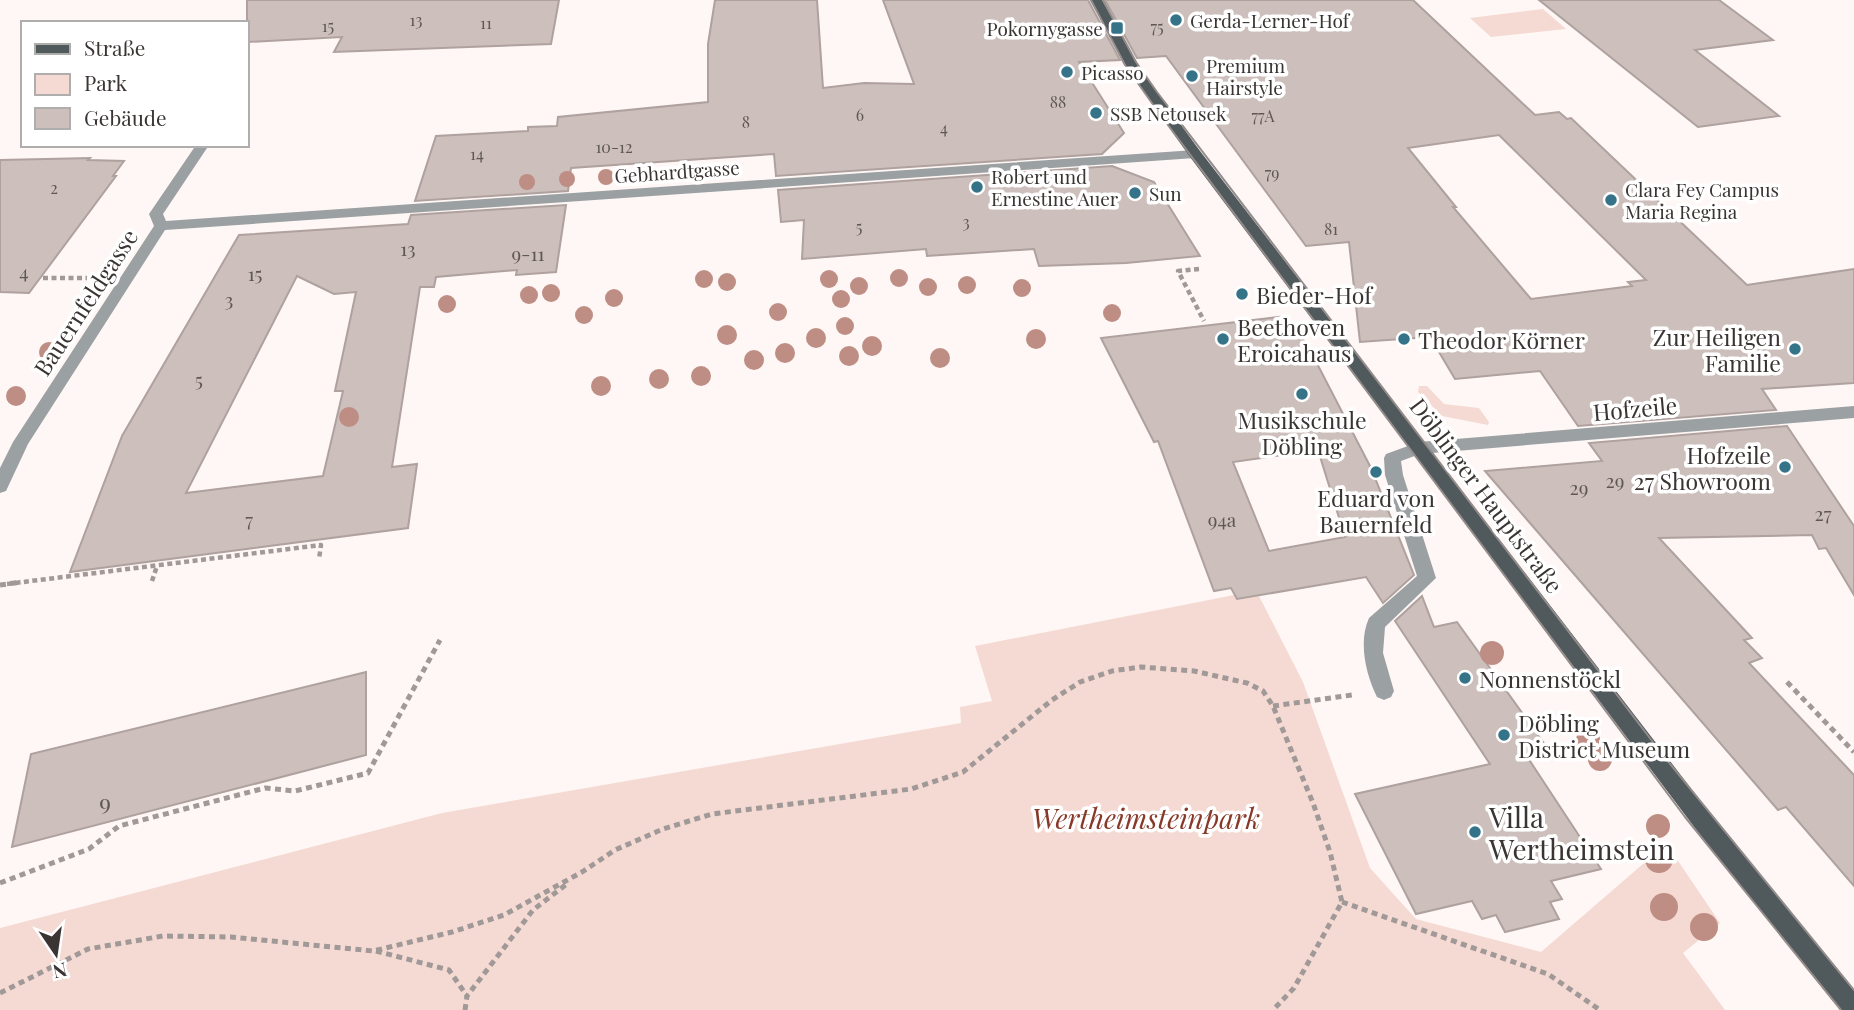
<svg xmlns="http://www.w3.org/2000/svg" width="1854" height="1010" font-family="'Playfair Display',serif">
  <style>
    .green { fill: #f5dad3 }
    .building { fill: #ccbfbc; stroke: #aea19e; stroke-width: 2; fill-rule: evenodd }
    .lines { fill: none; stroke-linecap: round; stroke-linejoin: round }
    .path-far1 { stroke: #a09998; stroke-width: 4.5; stroke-dasharray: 5 3.5; stroke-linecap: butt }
    .path { stroke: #a09998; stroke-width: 5; stroke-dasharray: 6 4.5; stroke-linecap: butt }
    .minor { fill: #9ba0a2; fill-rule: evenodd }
    .major { fill: #50595c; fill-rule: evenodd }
    .tram { stroke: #938c8b; stroke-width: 2 }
    .tree { fill: #be8e84 }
    .poi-dot { fill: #357389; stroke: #fff; stroke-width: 2.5 }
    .labels { text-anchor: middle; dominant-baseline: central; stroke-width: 7; stroke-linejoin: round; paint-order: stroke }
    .far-number-label { font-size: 16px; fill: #5e5755 }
    .far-poi-label { font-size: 19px; fill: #3a3433; stroke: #fff; text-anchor: start }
    .far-street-label { font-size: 19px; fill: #3a3433; stroke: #fff }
    .number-label { font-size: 19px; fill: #5e5755 }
    .poi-label { font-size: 23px; fill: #3a3433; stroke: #fff; text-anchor: start }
    .street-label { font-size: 23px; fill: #3a3433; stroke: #fff }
    .near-number-label { font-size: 23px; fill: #5e5755 }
    .near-poi-label { font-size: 28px; fill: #3a3433; stroke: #fff; text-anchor: start }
    .near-park-label { font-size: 28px; font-style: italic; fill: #883828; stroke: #fff }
  </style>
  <rect width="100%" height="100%" fill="#fff7f5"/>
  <!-- green -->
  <g class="green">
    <path d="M1543 9 1566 29 1491 37 1470 18Z"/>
    <path d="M1419 386H1427L1444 404 1479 408 1489 422 1488 425 1442 416 1418 392Z"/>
    <path d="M1234 595 1237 599 1259 596 1303 682 1370 868 1416 919 1541 952 1658 851 1670 849 1720 923 1683 953 1725 1010H0V928L442 813 961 723 960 707 992 701 975 646Z"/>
  </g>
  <!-- building -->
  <g class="building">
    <path d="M247 0H559L551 44 334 52 342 37 247 42Z"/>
    <path d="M715 0H817L823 88 864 83 914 84 883 0H1088L1120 60 1079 62 1124 133 1102 154 776 176 774 154 571 168 568 191 415 201 436 136 528 131V127L557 126 558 117 708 102V44Z"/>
    <path d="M1105 0H1413L1535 115 1559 112 1567 119 1571 118 1747 285 1854 269V383L1762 389 1776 410 1578 426 1540 371 1455 379 1430 337 1360 342 1349 242 1306 246 1166 56 1137 58ZM1499 135 1646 280 1628 282 1632 286 1531 299 1453 207H1456L1408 148Z"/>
    <path d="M1539 0H1719L1773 40 1695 50 1779 116 1698 127Z"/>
    <path d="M90 158 88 160 124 161 113 176H116L29 293 0 292V160Z"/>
    <path d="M1112 166 1154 182 1200 256 1126 263 1039 266 1034 249 927 256 926 249 802 259 804 220 781 222 778 190Z"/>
    <path d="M566 205 556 272 516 275 517 270 436 277 434 287H420L392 467 417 464 408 528 70 572 122 436 239 235 408 224 411 215ZM297 276 334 294 356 292 335 391H343L323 476 186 493Z"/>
    <path d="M1286 316 1309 348 1371 468 1414 575 1383 603 1366 577 1237 599 1231 588 1214 591 1158 441 1154 442 1101 338ZM1318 450 1345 537 1269 551 1233 462Z"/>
    <path d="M1787 426 1854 526V595L1826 548 1819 549 1812 535 1659 538 1752 638 1744 640 1762 658 1749 663 1854 775V886L1786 807 1778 810 1485 471 1602 461 1589 443Z"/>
    <path d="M1422 596 1434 627 1457 622 1548 749 1526 755 1601 869 1551 881 1562 899 1550 902 1559 919 1505 932 1496 915 1482 919 1472 901 1416 914 1355 794 1490 764 1395 621Z"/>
    <path d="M366 672V755L12 847 31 754Z"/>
  </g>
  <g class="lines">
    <!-- path-far1 -->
    <g class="path-far1">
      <path d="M1199 269 1178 271 1204 321"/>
      <path d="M43 278H87"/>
      <path d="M152 581 157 566"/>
      <path d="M7 584 321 545 319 559"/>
    </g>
    <!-- path -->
    <g class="path">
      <path d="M0 585 21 582"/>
      <path d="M1787 682 1854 752"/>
      <path d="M1273 706 1352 695"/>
      <path d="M0 883 89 849 119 826 265 788 295 791 368 773 440 640"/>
      <path d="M1342 902 1548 974 1600 1010"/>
      <path d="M376 951 449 970 467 996"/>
      <path d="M0 993 88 949 163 936 231 937 373 951 452 932 504 915 582 872 615 850 663 829 712 814 911 789 963 772 1052 700 1080 682 1112 671 1141 667 1194 671 1247 683 1263 691 1273 706 1313 803 1330 852 1342 902 1294 988 1273 1010"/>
      <path d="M465 1010 467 996 533 910 568 883"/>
    </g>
    <!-- minor -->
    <g class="minor">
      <path d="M196 145H209L163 214 166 221 1195 150 1201 154 1195 158 165 230 28 444 6 491 0 493V468L13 442 154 226 149 214Z"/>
      <path d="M1854 406V418L1420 454 1401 461 1403 475 1436 578 1385 627 1383 653 1394 691 1391 697 1384 700 1377 697C1366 675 1358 642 1369 618L1417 576 1385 475 1384 458 1386 454 1419 442Z"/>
    </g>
    <!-- major -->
    <path class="major" d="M1090 0H1102L1141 70 1200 151 1720 826 1854 990V1010H1840L1704 840 1190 157 1129 71Z"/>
    <!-- tram -->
    <g class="tram">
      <path d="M1091 0 1125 65 1159 113 1685 817 1841 1010"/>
      <path d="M1103 0 1136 62 1157 92 1662 754 1854 990"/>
    </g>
  </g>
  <!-- trees -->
  <g class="tree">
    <circle cx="649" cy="174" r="8"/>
    <circle cx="606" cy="177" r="8"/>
    <circle cx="567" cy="179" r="8"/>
    <circle cx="527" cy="182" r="8"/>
    <circle cx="899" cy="278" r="9"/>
    <circle cx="704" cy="279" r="9"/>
    <circle cx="829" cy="279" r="9"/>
    <circle cx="727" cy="282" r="9"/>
    <circle cx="967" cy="285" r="9"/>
    <circle cx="859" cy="286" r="9"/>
    <circle cx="928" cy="287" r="9"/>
    <circle cx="1022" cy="288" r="9"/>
    <circle cx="551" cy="293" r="9"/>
    <circle cx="529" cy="295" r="9"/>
    <circle cx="614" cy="298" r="9"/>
    <circle cx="841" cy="299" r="9"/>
    <circle cx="447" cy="304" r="9"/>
    <circle cx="778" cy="312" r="9"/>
    <circle cx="1112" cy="313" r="9"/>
    <circle cx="584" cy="315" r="9"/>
    <circle cx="845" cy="326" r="9"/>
    <circle cx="727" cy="335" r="10"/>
    <circle cx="816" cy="338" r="10"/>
    <circle cx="1036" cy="339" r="10"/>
    <circle cx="872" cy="346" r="10"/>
    <circle cx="49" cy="352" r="10"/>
    <circle cx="785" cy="353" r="10"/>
    <circle cx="849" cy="356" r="10"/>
    <circle cx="940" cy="358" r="10"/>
    <circle cx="754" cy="360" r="10"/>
    <circle cx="701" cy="376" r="10"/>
    <circle cx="659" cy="379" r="10"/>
    <circle cx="601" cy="386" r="10"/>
    <circle cx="16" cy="396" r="10"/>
    <circle cx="349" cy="417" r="10"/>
    <circle cx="1492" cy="653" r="12"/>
    <circle cx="1588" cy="740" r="12"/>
    <circle cx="1600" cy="759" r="12"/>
    <circle cx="1658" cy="826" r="12"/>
    <circle cx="1659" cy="859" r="14"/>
    <circle cx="1664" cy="907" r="14"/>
    <circle cx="1704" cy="927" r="14"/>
  </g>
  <!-- markers -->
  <g class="poi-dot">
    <circle cx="1176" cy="20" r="7"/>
    <rect x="1110" y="21" width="14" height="14" rx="3.5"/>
    <circle cx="1067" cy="72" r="7"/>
    <circle cx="1192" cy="76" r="7"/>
    <circle cx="1096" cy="113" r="7"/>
    <circle cx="977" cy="187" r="7"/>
    <circle cx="1135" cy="193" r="7"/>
    <circle cx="1611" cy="200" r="7"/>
    <circle cx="1242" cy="294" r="7"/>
    <circle cx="1223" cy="339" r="7"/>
    <circle cx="1404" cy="339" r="7"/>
    <circle cx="1795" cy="349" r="7"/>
    <circle cx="1302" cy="394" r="7"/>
    <circle cx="1785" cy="467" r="7"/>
    <circle cx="1376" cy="472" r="7"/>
    <circle cx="1465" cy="678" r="7"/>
    <circle cx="1504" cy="735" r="7"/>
    <circle cx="1475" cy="832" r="7"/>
  </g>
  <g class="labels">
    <!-- far-number labels -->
    <g class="far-number-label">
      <text x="416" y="19">13</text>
      <text x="486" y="22">11</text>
      <text x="328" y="25">15</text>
      <text x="1157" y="26">75</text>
      <text x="1058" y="101">88</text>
      <text x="860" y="114">6</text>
      <text x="1263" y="115">77A</text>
      <text x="746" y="121">8</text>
      <text x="944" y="127">4</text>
      <text x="614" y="146">10-12</text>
      <text x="477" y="153">14</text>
      <text x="1272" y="172">79</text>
      <text x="54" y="187">2</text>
      <text x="966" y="221">3</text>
      <text x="859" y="226">5</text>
      <text x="1331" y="228">81</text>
    </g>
    <!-- far-poi labels -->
    <g class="far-poi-label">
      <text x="1190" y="20">Gerda-Lerner-Hof</text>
      <text x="1103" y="28" text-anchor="end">Pokornygasse</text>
      <text x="1206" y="65">Premium<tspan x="1206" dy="22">Hairstyle</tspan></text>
      <text x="1081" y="72">Picasso</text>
      <text x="1110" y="113">SSB Netousek</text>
      <text x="991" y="176">Robert und<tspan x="991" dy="22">Ernestine Auer</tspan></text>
      <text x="1625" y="189">Clara Fey Campus<tspan x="1625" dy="22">Maria Regina</tspan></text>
      <text x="1149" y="193">Sun</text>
    </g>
    <!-- far-street labels -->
    <g class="far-street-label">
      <text transform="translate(677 171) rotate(-4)">Gebhardtgasse</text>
    </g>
    <!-- number labels -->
    <g class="number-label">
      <text x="408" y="248">13</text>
      <text x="528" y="253">9-11</text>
      <text x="24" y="271">4</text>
      <text x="255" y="273">15</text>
      <text x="229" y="299">3</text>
      <text x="199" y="379">5</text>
      <text x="1615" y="480">29</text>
      <text x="1579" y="487">29</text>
      <text x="1823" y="513">27</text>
      <text x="249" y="519">7</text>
      <text x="1222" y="519">94a</text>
    </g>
    <!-- poi labels -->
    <g class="poi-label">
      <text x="1256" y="294">Bieder-Hof</text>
      <text x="1237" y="326">Beethoven<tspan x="1237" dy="26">Eroicahaus</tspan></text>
      <text x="1781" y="336" text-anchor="end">Zur Heiligen<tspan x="1781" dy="26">Familie</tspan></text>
      <text x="1418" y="339">Theodor Körner</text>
      <text x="1302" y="419" text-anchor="middle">Musikschule<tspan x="1302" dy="26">Döbling</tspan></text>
      <text x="1771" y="454" text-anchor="end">Hofzeile<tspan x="1771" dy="26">27 Showroom</tspan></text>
      <text x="1376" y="497" text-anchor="middle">Eduard von<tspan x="1376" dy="26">Bauernfeld</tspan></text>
      <text x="1479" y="678">Nonnenstöckl</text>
      <text x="1518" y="722">Döbling<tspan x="1518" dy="26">District Museum</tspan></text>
    </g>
    <!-- street labels -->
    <g class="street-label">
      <text transform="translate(85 302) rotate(-57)">Bauernfeldgasse</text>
      <text transform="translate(1635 408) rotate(-5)">Hofzeile</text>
      <text transform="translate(1487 495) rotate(53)">Döblinger Hauptstraße</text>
    </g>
    <!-- near-number labels -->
    <g class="near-number-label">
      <text x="105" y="801">9</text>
    </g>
    <!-- near-poi labels -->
    <g class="near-poi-label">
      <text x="1489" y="816">Villa<tspan x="1489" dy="32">Wertheimstein</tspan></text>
    </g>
    <!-- near-park labels -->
    <g class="near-park-label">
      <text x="1146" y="817">Wertheimsteinpark</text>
    </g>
  </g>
  <!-- legend -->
  <rect x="21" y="21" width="228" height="126" fill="#ffffff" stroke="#b0aead" stroke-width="2"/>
  <rect x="35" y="44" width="35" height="10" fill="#50595c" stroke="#b0aead" stroke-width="2"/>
  <text x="84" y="56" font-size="21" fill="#3a3433">Straße</text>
  <rect x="35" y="74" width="35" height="21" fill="#f5dad3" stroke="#b0aead" stroke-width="2"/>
  <text x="84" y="91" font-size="21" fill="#3a3433">Park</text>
  <rect x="35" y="108" width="35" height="21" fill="#ccbfbc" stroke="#b0aead" stroke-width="2"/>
  <text x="84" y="126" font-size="21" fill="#3a3433">Gebäude</text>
  <!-- north arrow -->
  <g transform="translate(56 954) rotate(167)" stroke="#ffffff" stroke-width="5" paint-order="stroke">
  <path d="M0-5L12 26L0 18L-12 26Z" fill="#3a3433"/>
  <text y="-10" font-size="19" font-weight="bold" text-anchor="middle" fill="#3a3433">N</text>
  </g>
</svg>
